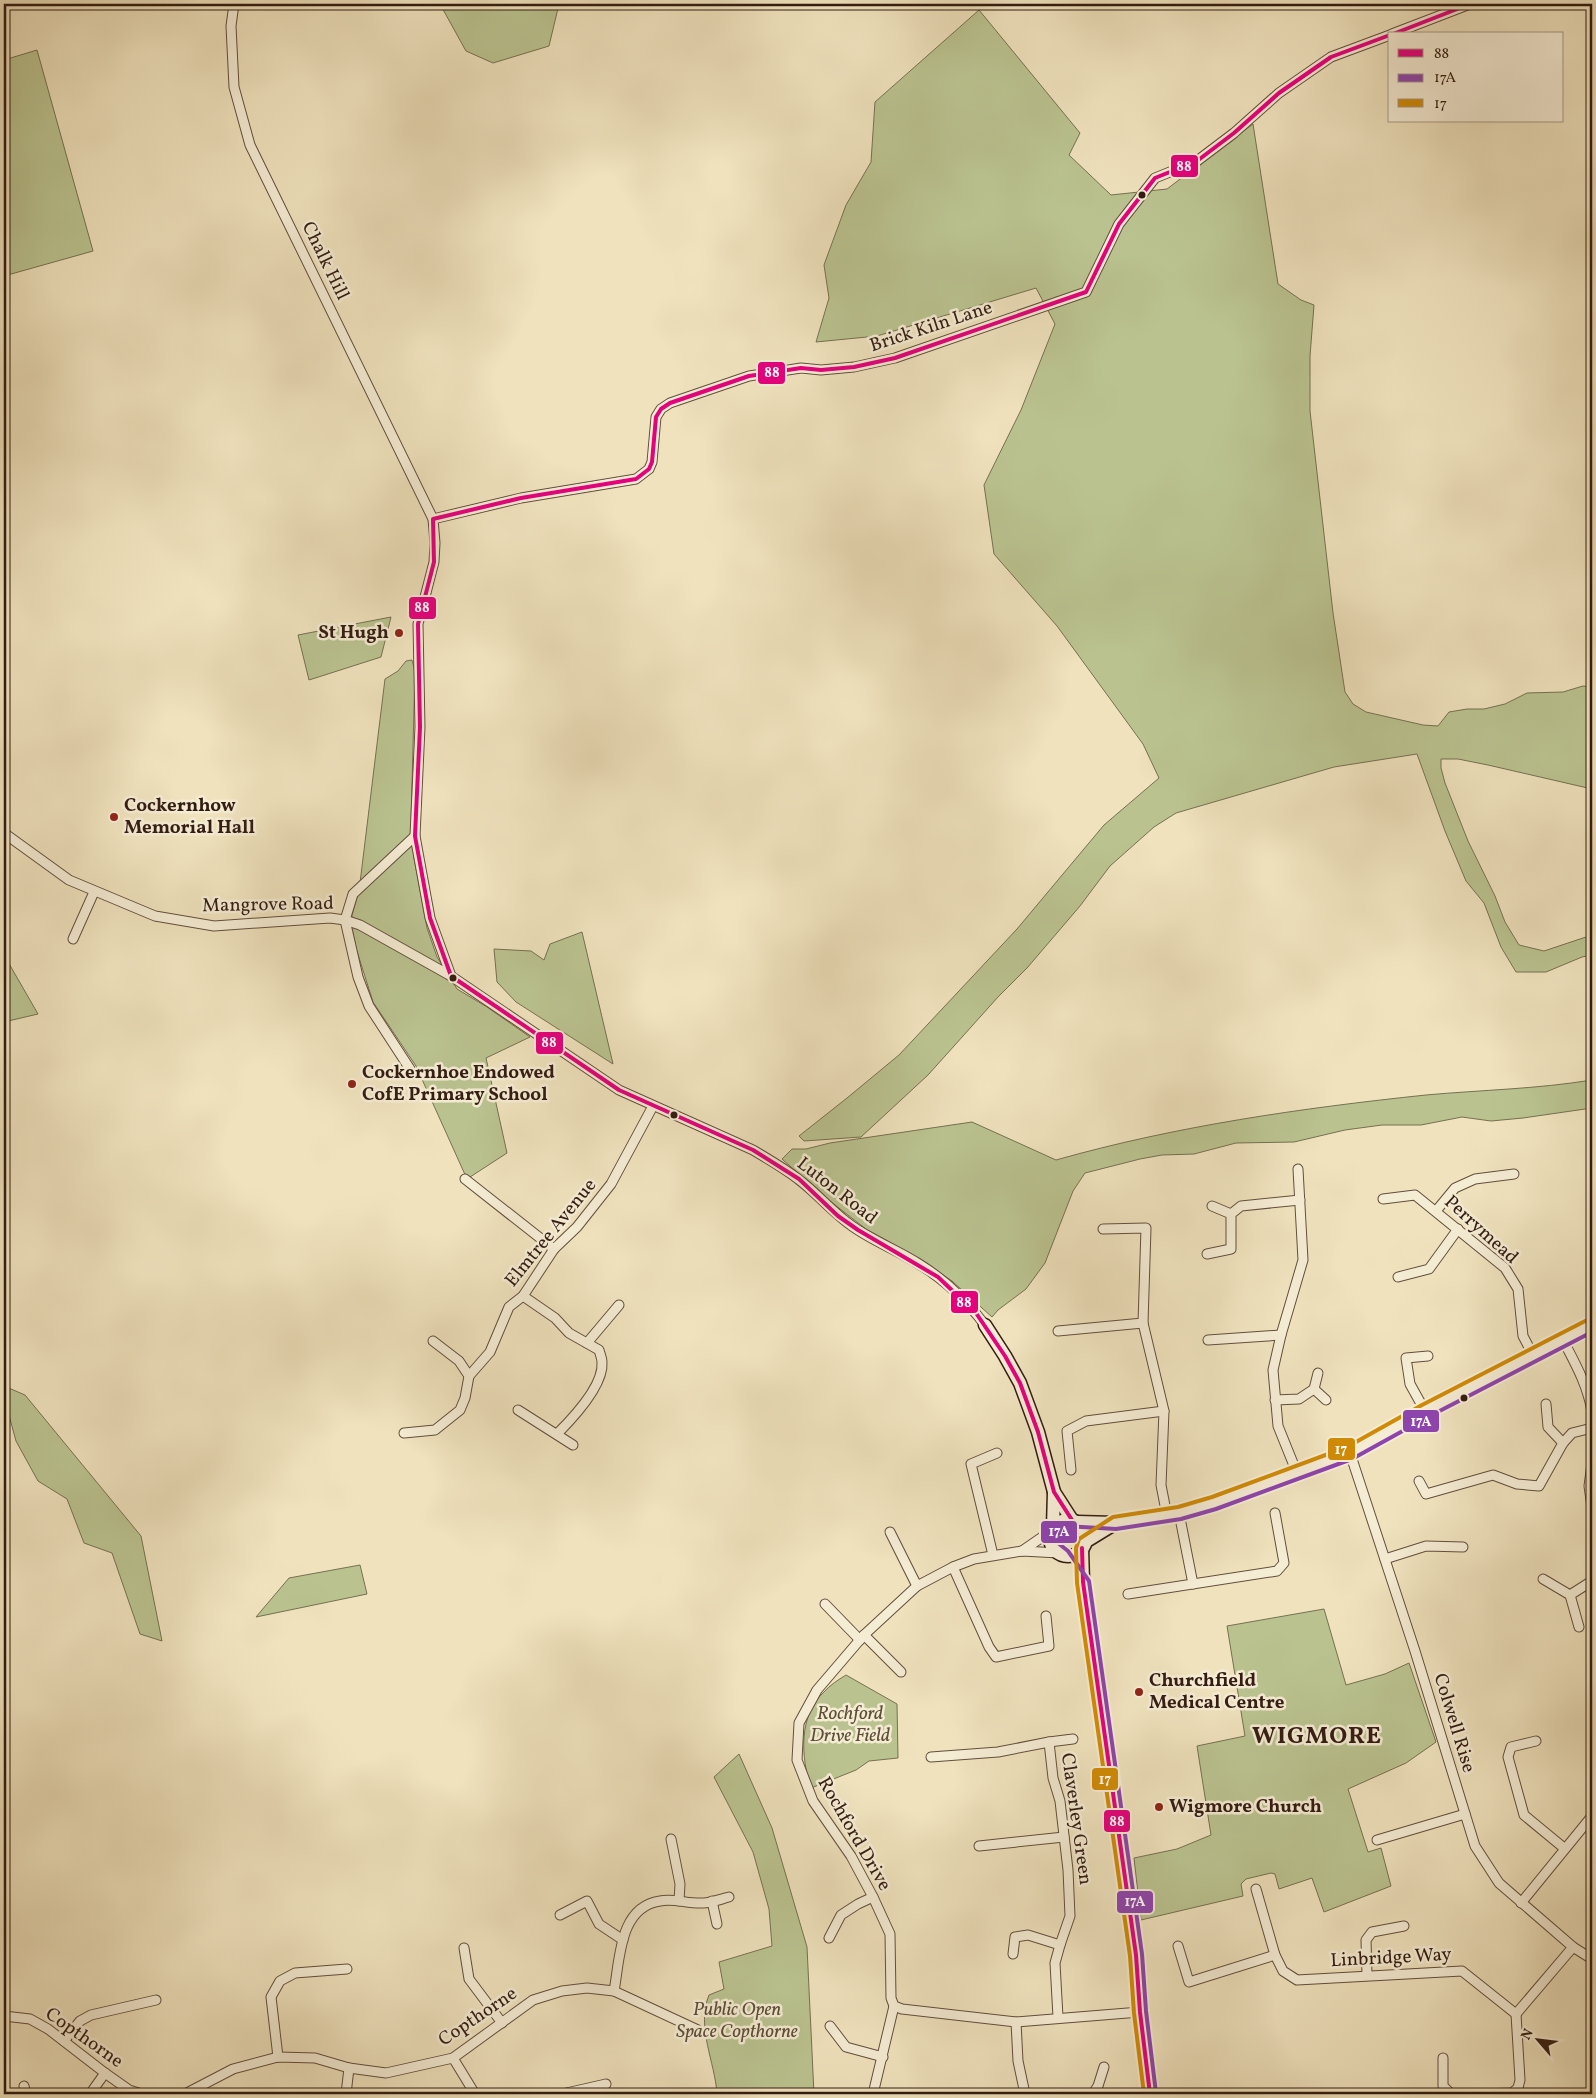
<svg xmlns="http://www.w3.org/2000/svg" width="1596" height="2098" font-family="Vollkorn,serif">
  <style>
    .green { fill: #bac390; stroke: #767051 }
    .lines { fill: none; stroke-linecap: round; stroke-linejoin: round }
    .street-casing { stroke: #624e3d; stroke-width: 11 }
    .secondary-casing { stroke: #331c12; stroke-width: 15 }
    .street { stroke: #f5ecd4; stroke-width: 9 }
    .secondary { stroke: #f5ecd4; stroke-width: 12 }
    .bus-1-casing { stroke: #f5ecd4; stroke-width: 8 }
    .bus-2-casing { stroke: #f5ecd4; stroke-width: 8 }
    .bus-3-casing { stroke: #f5ecd4; stroke-width: 8 }
    .bus-1 { stroke: #e5007d; stroke-width: 4 }
    .bus-2 { stroke: #8e44ad; stroke-width: 4 }
    .bus-3 { stroke: #d08a04; stroke-width: 4 }
    .bus-dot { fill: #331c12; stroke: #f5ecd4; stroke-width: 2 }
    .poi-dot { fill: #8f2418; stroke: #f5ecd4; stroke-width: 2 }
    .labels { text-anchor: middle; dominant-baseline: central; stroke-width: 5; stroke-linejoin: round; paint-order: stroke }
    .street-label { font-size: 19px; fill: #331c12; stroke: #f5ecd4 }
    .poi-label { font-size: 19px; font-weight: bold; fill: #331c12; stroke: #f5ecd4; text-anchor: start }
    .park-label { font-size: 19px; font-style: italic; fill: #5c4e38; stroke: #f5ecd4 }
    .district-label { font-size: 24px; font-weight: bold; letter-spacing: 1px; fill: #331c12; stroke: #f5ecd4 }
    .line-badge { stroke: #f5ecd4; stroke-width: 2 }
    .badge-label { font-size: 14px; text-anchor: middle; font-weight: bold; fill: #fff }
  </style>
  <rect width="100%" height="100%" fill="#efe2bd"/>
  <filter id="stains"><feTurbulence type="fractalNoise" baseFrequency=".004" numOctaves="4"/><feColorMatrix values="0 0 0 0 .2 0 0 0 0 .09 0 0 0 0 .02 0 0 0 .5 -.17"/></filter>
  <radialGradient id="worn" r=".72"><stop offset=".6" stop-color="#630" stop-opacity="0"/><stop offset="1" stop-color="#630" stop-opacity=".3"/></radialGradient>
  <!-- green -->
  <g class="green">
    <path d="M440 4H559L549 46 493 63 466 51Z"/>
    <path d="M979 10 1080 133 1069 155 1111 195 1167 189 1253 124 1278 284 1301 300 1314 305 1310 356V411L1333 613 1345 692 1353 704 1366 712 1423 725 1438 726 1449 712 1467 709H1484L1505 704 1527 693 1563 692 1583 686 1592 687V789L1488 765 1458 759H1441V768L1445 783 1468 841 1495 896 1505 922 1519 945 1544 951 1592 935V955L1582 957 1546 972H1516L1501 947 1484 903 1466 881 1445 831 1417 754 1334 767 1176 813 1154 827 1110 866 1080 906 1027 968 998 997 928 1075 861 1137 804 1141 799 1136 847 1098 899 1055 1017 929 1104 825 1159 778 1143 744 1057 626 994 554 984 485 1021 410 1055 324 1036 288 877 336 816 342 829 298 824 265 846 205 871 162 875 102Z"/>
    <path d="M37 50 93 251 4 276V60Z"/>
    <path d="M391 617 381 657 309 680 298 635Z"/>
    <path d="M412 660 415 672 411 821 414 858 427 928 437 957 457 989 487 1007 530 1037 486 1058 507 1153 467 1179 416 1066 373 1002 356 948 352 928V915L359 891 385 679 398 671 406 661Z"/>
    <path d="M582 932 613 1064 516 1002 497 982 494 949 531 951 544 960 550 944Z"/>
    <path d="M4 955 38 1014 4 1022Z"/>
    <path d="M1592 1080V1108L1523 1118 1491 1121 1462 1117 1421 1125H1382L1345 1130 1294 1142 1236 1143 1194 1154 1162 1155 1140 1159 1085 1173 1073 1191 1045 1263 1026 1289 998 1310 992 1317 952 1281 919 1258 866 1229 826 1198 782 1159 792 1149H806L830 1143 972 1122 1056 1160C1176 1126 1302 1108 1426 1095 1481 1090 1537 1089 1592 1080Z"/>
    <path d="M4 1386 25 1395 141 1536 162 1641 140 1634 112 1553 84 1543 67 1499 38 1481 16 1441 4 1397Z"/>
    <path d="M360 1565 367 1594 256 1617 289 1578Z"/>
    <path d="M1324 1609 1346 1685 1385 1674 1409 1663 1436 1742 1406 1763 1348 1789 1368 1852 1381 1848 1391 1886 1324 1912 1312 1878 1279 1889 1275 1874 1271 1873 1246 1879 1241 1884 1243 1896 1141 1920 1134 1858 1177 1849 1211 1835 1197 1746 1245 1736 1227 1626Z"/>
    <path d="M846 1675 897 1704 898 1758 869 1761 856 1770 811 1788C801 1758 798 1716 824 1692 830 1685 838 1680 846 1675Z"/>
    <path d="M739 1754 772 1828 807 1947 814 2094H717C715 2062 696 2027 709 1995L724 1989 719 1962 772 1946 769 1909 753 1852 714 1777Z"/>
  </g>
  <g class="lines">
    <!-- street casing -->
    <g class="street-casing">
      <g id="street">
        <path d="M234 4 231 26 234 87 250 145 433 519 435 543 434 562 418 624 420 727 415 836 430 918 451 976"/>
        <path d="M1392 34 1470 4"/>
        <path d="M433 519 521 498 636 479 649 469 652 462 656 417 661 409 670 403 749 376 801 368 821 370 854 367 895 358 1086 292 1119 224 1155 178 1197 161 1234 133 1279 93 1331 57 1390 35"/>
        <path d="M4 833 69 880 155 916 214 926 330 918 345 920 360 925 451 976 619 1090 753 1150C768 1159 784 1168 798 1179 817 1193 832 1212 852 1226 873 1241 897 1250 919 1264 945 1280 967 1301 985 1325"/>
        <path d="M73 939 94 892"/>
        <path d="M410 1069 369 1006 358 977 345 920 353 894 415 836"/>
        <path d="M465 1179 554 1249"/>
        <path d="M1383 1199 1415 1195 1505 1268 1518 1289 1523 1336 1533 1355"/>
        <path d="M1212 1206 1231 1214"/>
        <path d="M1436 1211 1455 1188 1475 1179 1514 1174"/>
        <path d="M1103 1229 1146 1228 1143 1323 1164 1411 1161 1485 1167 1516"/>
        <path d="M1207 1254 1231 1249V1214L1241 1206 1300 1200"/>
        <path d="M1398 1277 1429 1269 1458 1229"/>
        <path d="M523 1296 555 1318 569 1333 599 1350C600 1354 602 1358 602 1362 604 1385 572 1419 557 1434"/>
        <path d="M1058 1331 1143 1323"/>
        <path d="M1208 1340 1281 1335"/>
        <path d="M1563 1340C1575 1363 1588 1386 1592 1412"/>
        <path d="M587 1343 619 1305"/>
        <path d="M469 1376 490 1352 509 1307 523 1296 554 1249 577 1227 611 1184 653 1106"/>
        <path d="M1314 1389 1318 1373"/>
        <path d="M1275 1400 1299 1399 1314 1389 1326 1400"/>
        <path d="M1546 1404 1548 1427 1563 1443"/>
        <path d="M518 1410 573 1445"/>
        <path d="M1425 1411 1410 1384 1406 1358 1428 1356"/>
        <path d="M404 1433 435 1430 460 1410 465 1398 469 1376 459 1361 433 1341"/>
        <path d="M1350 1453 1415 1651 1475 1846 1499 1883 1573 1947 1592 1959"/>
        <path d="M1592 1464 1589 1486 1592 1507"/>
        <path d="M1071 1470 1067 1431 1086 1421 1164 1411"/>
        <path d="M1297 1473 1278 1426 1273 1370 1281 1335 1303 1260 1298 1169"/>
        <path d="M1419 1481 1426 1494 1493 1475 1517 1484 1539 1486 1563 1443 1572 1433 1592 1428"/>
        <path d="M1179 1513 1193 1584"/>
        <path d="M890 1532 917 1586"/>
        <path d="M1022 1551 1051 1531"/>
        <path d="M1059 1553 1022 1551 974 1559 953 1567 917 1586 864 1635 817 1690 799 1723 797 1760 813 1801 851 1856 873 1897 890 1934 891 1998 894 2006 902 2009 1016 2022 1140 2012"/>
        <path d="M993 1555 971 1464 997 1453"/>
        <path d="M1385 1559 1426 1546 1463 1547"/>
        <path d="M953 1567 989 1647 996 1657 1049 1646 1046 1616"/>
        <path d="M1543 1579 1570 1595"/>
        <path d="M1128 1594 1277 1571 1284 1563 1275 1513"/>
        <path d="M825 1604 860 1640"/>
        <path d="M1579 1627 1570 1595 1592 1581"/>
        <path d="M864 1635 901 1672"/>
        <path d="M1536 1741 1511 1747 1508 1757 1524 1815 1564 1848"/>
        <path d="M1049 1742 1073 1739"/>
        <path d="M931 1757 998 1752 1049 1742 1053 1778 1060 1801 1068 1870 1070 1916 1060 1945 1055 1963 1058 2017"/>
        <path d="M671 1839 680 1884 679 1901"/>
        <path d="M1377 1840 1465 1814"/>
        <path d="M979 1846 1064 1837"/>
        <path d="M1256 1889 1275 1955 1283 1971 1297 1980 1462 1971 1516 2014 1573 1947"/>
        <path d="M712 1901 717 1924"/>
        <path d="M1521 1903 1592 1816"/>
        <path d="M560 1915 587 1901 599 1924 623 1940"/>
        <path d="M829 1938 841 1915 858 1904 873 1897"/>
        <path d="M1178 1946 1189 1982 1275 1955"/>
        <path d="M464 1948 469 1979 502 2023"/>
        <path d="M1013 1954 1015 1937 1028 1935 1060 1945"/>
        <path d="M1367 1975 1366 1940 1372 1932 1404 1926"/>
        <path d="M614 1991C620 1959 619 1907 660 1901 674 1898 688 1904 703 1903 711 1903 721 1899 729 1897"/>
        <path d="M4 2016 30 2019 48 2029 105 2073 129 2090 142 2094"/>
        <path d="M1016 2022 1018 2061 1025 2094"/>
        <path d="M830 2026 846 2047 883 2057"/>
        <path d="M64 2041 80 2021 91 2015 156 2000"/>
        <path d="M278 2057 271 1997 280 1981 295 1973 347 1969"/>
        <path d="M453 2058 475 2094"/>
        <path d="M1443 2058V2086L1451 2094"/>
        <path d="M24 2086 26 2094"/>
        <path d="M90 2094 105 2073"/>
        <path d="M185 2094 233 2069 278 2057 315 2058 349 2068 386 2073 453 2058 533 2000 562 1991 587 1988 614 1991 698 2030"/>
        <path d="M346 2094 349 2068"/>
        <path d="M562 2094 606 2084"/>
        <path d="M873 2094 894 2006"/>
        <path d="M1093 2094 1098 2086 1104 2067"/>
        <path d="M1483 2094 1512 2093 1518 2088 1520 2080 1516 2014"/>
      </g>
    </g>
    <!-- secondary casing -->
    <g class="secondary-casing">
      <g id="secondary">
        <path d="M985 1325 1005 1356 1020 1383 1038 1432 1054 1492 1072 1520"/>
        <circle cx="1068" cy="1538" r="18"/>
        <path d="M1077 1522 1116 1523 1179 1513 1214 1503 1297 1473 1350 1453 1425 1411 1592 1325"/>
        <path d="M1053 1527 1054 1492"/>
        <path d="M1085 1542 1116 1523"/>
        <path d="M1082 1548 1083 1582 1136 1955 1140 2012 1150 2094"/>
      </g>
    </g>
    <!-- street -->
    <use href="#street" class="street"/>
    <!-- secondary -->
    <use href="#secondary" class="secondary"/>
    <!-- bus-1 casing -->
    <g class="bus-1-casing">
      <g id="bus-1">
        <path d="M1393 34 1470 4"/>
        <path d="M1072 1520 1054 1492 1038 1432 1020 1383 1005 1356 976 1313 938 1277 858 1230 838 1216 799 1179 753 1150 619 1090 451 976 430 918 415 836 420 727 418 624 434 562 433 519 521 498 636 479 649 469 652 462 656 417 661 409 670 403 749 376 801 368 821 370 854 367 895 358 1086 292 1119 224 1155 178 1197 161 1234 133 1279 93 1331 57 1390 35"/>
        <path d="M1082 1548 1083 1582 1136 1955 1140 2012 1150 2094"/>
      </g>
    </g>
    <!-- bus-2 casing -->
    <g class="bus-2-casing">
      <path id="bus-2" d="M1156 2093 1146 2011 1142 1954 1089 1581 1068 1551 1058 1543 1057 1533 1065 1526 1116 1529 1181 1519 1216 1509 1352 1459 1428 1417 1592 1332"/>
    </g>
    <!-- bus-3 casing -->
    <g class="bus-3-casing">
      <path id="bus-3" d="M1144 2094 1134 2013 1130 1956 1077 1583 1076 1548 1079 1539 1113 1517 1178 1507 1212 1497 1347 1447 1422 1405 1589 1319"/>
    </g>
    <!-- bus-1 -->
    <use href="#bus-1" class="bus-1"/>
    <!-- bus-2 -->
    <use href="#bus-2" class="bus-2"/>
    <!-- bus-3 -->
    <use href="#bus-3" class="bus-3"/>
  </g>
  <!-- markers -->
  <g class="bus-dot">
    <circle cx="1142" cy="195" r="4.5"/>
    <circle cx="453" cy="978" r="4.5"/>
    <circle cx="674" cy="1115" r="4.5"/>
    <circle cx="1464" cy="1398" r="4.5"/>
  </g>
  <g class="poi-dot">
    <circle cx="399" cy="633" r="5"/>
    <circle cx="114" cy="817" r="5"/>
    <circle cx="352" cy="1084" r="5"/>
    <circle cx="1139" cy="1692" r="5"/>
    <circle cx="1159" cy="1807" r="5"/>
  </g>
  <g class="labels">
    <!-- street labels -->
    <g class="street-label">
      <text transform="translate(325 261) rotate(64)">Chalk Hill</text>
      <text transform="translate(931 327) rotate(-18)">Brick Kiln Lane</text>
      <text transform="translate(268 905) rotate(-1)">Mangrove Road</text>
      <text transform="translate(837 1191) rotate(38)">Luton Road</text>
      <text transform="translate(1481 1230) rotate(42)">Perrymead</text>
      <text transform="translate(551 1233) rotate(-51)">Elmtree Avenue</text>
      <text transform="translate(1454 1723) rotate(73)">Colwell Rise</text>
      <text transform="translate(1076 1819) rotate(82)">Claverley Green</text>
      <text transform="translate(854 1834) rotate(60)">Rochford Drive</text>
      <text transform="translate(1391 1958) rotate(-3)">Linbridge Way</text>
      <text transform="translate(478 2017) rotate(-34)">Copthorne</text>
      <text transform="translate(84 2038) rotate(35)">Copthorne</text>
    </g>
    <!-- poi labels -->
    <g class="poi-label">
      <text x="389" y="633" text-anchor="end">St Hugh</text>
      <text x="124" y="806">Cockernhow<tspan x="124" dy="22">Memorial Hall</tspan></text>
      <text x="362" y="1073">Cockernhoe Endowed<tspan x="362" dy="22">CofE Primary School</tspan></text>
      <text x="1149" y="1681">Churchfield<tspan x="1149" dy="22">Medical Centre</tspan></text>
      <text x="1169" y="1807">Wigmore Church</text>
    </g>
    <!-- park labels -->
    <g class="park-label">
      <text x="850" y="1714">Rochford<tspan x="850" dy="22">Drive Field</tspan></text>
      <text x="737" y="2010">Public Open<tspan x="737" dy="22">Space Copthorne</tspan></text>
    </g>
    <!-- district labels -->
    <g class="district-label">
      <text x="1317" y="1737">WIGMORE</text>
    </g>
  </g>
  <g class="line-badge">
    <rect x="1170" y="154" width="29" height="24" rx="5" fill="#e5007d"/>
    <rect x="757" y="361" width="29" height="24" rx="5" fill="#e5007d"/>
    <rect x="408" y="596" width="29" height="24" rx="5" fill="#e5007d"/>
    <rect x="535" y="1031" width="29" height="24" rx="5" fill="#e5007d"/>
    <rect x="950" y="1290" width="29" height="24" rx="5" fill="#e5007d"/>
    <rect x="1402" y="1409" width="38" height="24" rx="5" fill="#8e44ad"/>
    <rect x="1327" y="1437" width="29" height="24" rx="5" fill="#d08a04"/>
    <rect x="1040" y="1520" width="38" height="24" rx="5" fill="#8e44ad"/>
    <rect x="1091" y="1767" width="28" height="24" rx="5" fill="#d08a04"/>
    <rect x="1103" y="1809" width="28" height="24" rx="5" fill="#e5007d"/>
    <rect x="1116" y="1890" width="38" height="24" rx="5" fill="#8e44ad"/>
  </g>
  <g class="badge-label">
    <text x="1184" y="171">88</text>
    <text x="772" y="377">88</text>
    <text x="422" y="612">88</text>
    <text x="549" y="1047">88</text>
    <text x="964" y="1307">88</text>
    <text x="1421" y="1426">17A</text>
    <text x="1341" y="1454">17</text>
    <text x="1059" y="1536">17A</text>
    <text x="1105" y="1784">17</text>
    <text x="1117" y="1826">88</text>
    <text x="1135" y="1906">17A</text>
  </g>
  <!-- margin -->
  <rect width="1596" height="2098" fill="none" stroke="#efe2bd" stroke-width="20"/>
  <rect x="5" y="5" width="1586" height="2088" fill="none" stroke="#331c12" stroke-width="2.5"/>
  <rect x="10" y="10" width="1576" height="2078" fill="none" stroke="#331c12"/>
  <!-- legend -->
  <rect x="1388" y="32" width="175" height="90" fill="#f5ecd4" stroke="#a79986"/>
  <rect x="1398" y="49" width="25" height="8" fill="#e5007d" stroke="#a79986"/>
  <text x="1434" y="58" font-size="15" fill="#331c12">88</text>
  <rect x="1398" y="74" width="25" height="8" fill="#8e44ad" stroke="#a79986"/>
  <text x="1434" y="82" font-size="15" fill="#331c12">17A</text>
  <rect x="1398" y="99" width="25" height="8" fill="#d08a04" stroke="#a79986"/>
  <text x="1434" y="108" font-size="15" fill="#331c12">17</text>
  <!-- north arrow -->
  <g transform="translate(1538 2040) rotate(298)" stroke="#f5ecd4" stroke-width="4" paint-order="stroke">
  <path d="M0-4L9 19L0 12L-9 19Z" fill="#331c12"/>
  <text y="-8" font-size="14" font-weight="bold" text-anchor="middle" fill="#331c12">N</text>
  </g>
  <rect width="100%" height="100%" filter="url(#stains)"/>
  <rect width="100%" height="100%" fill="url(#worn)"/>
</svg>
